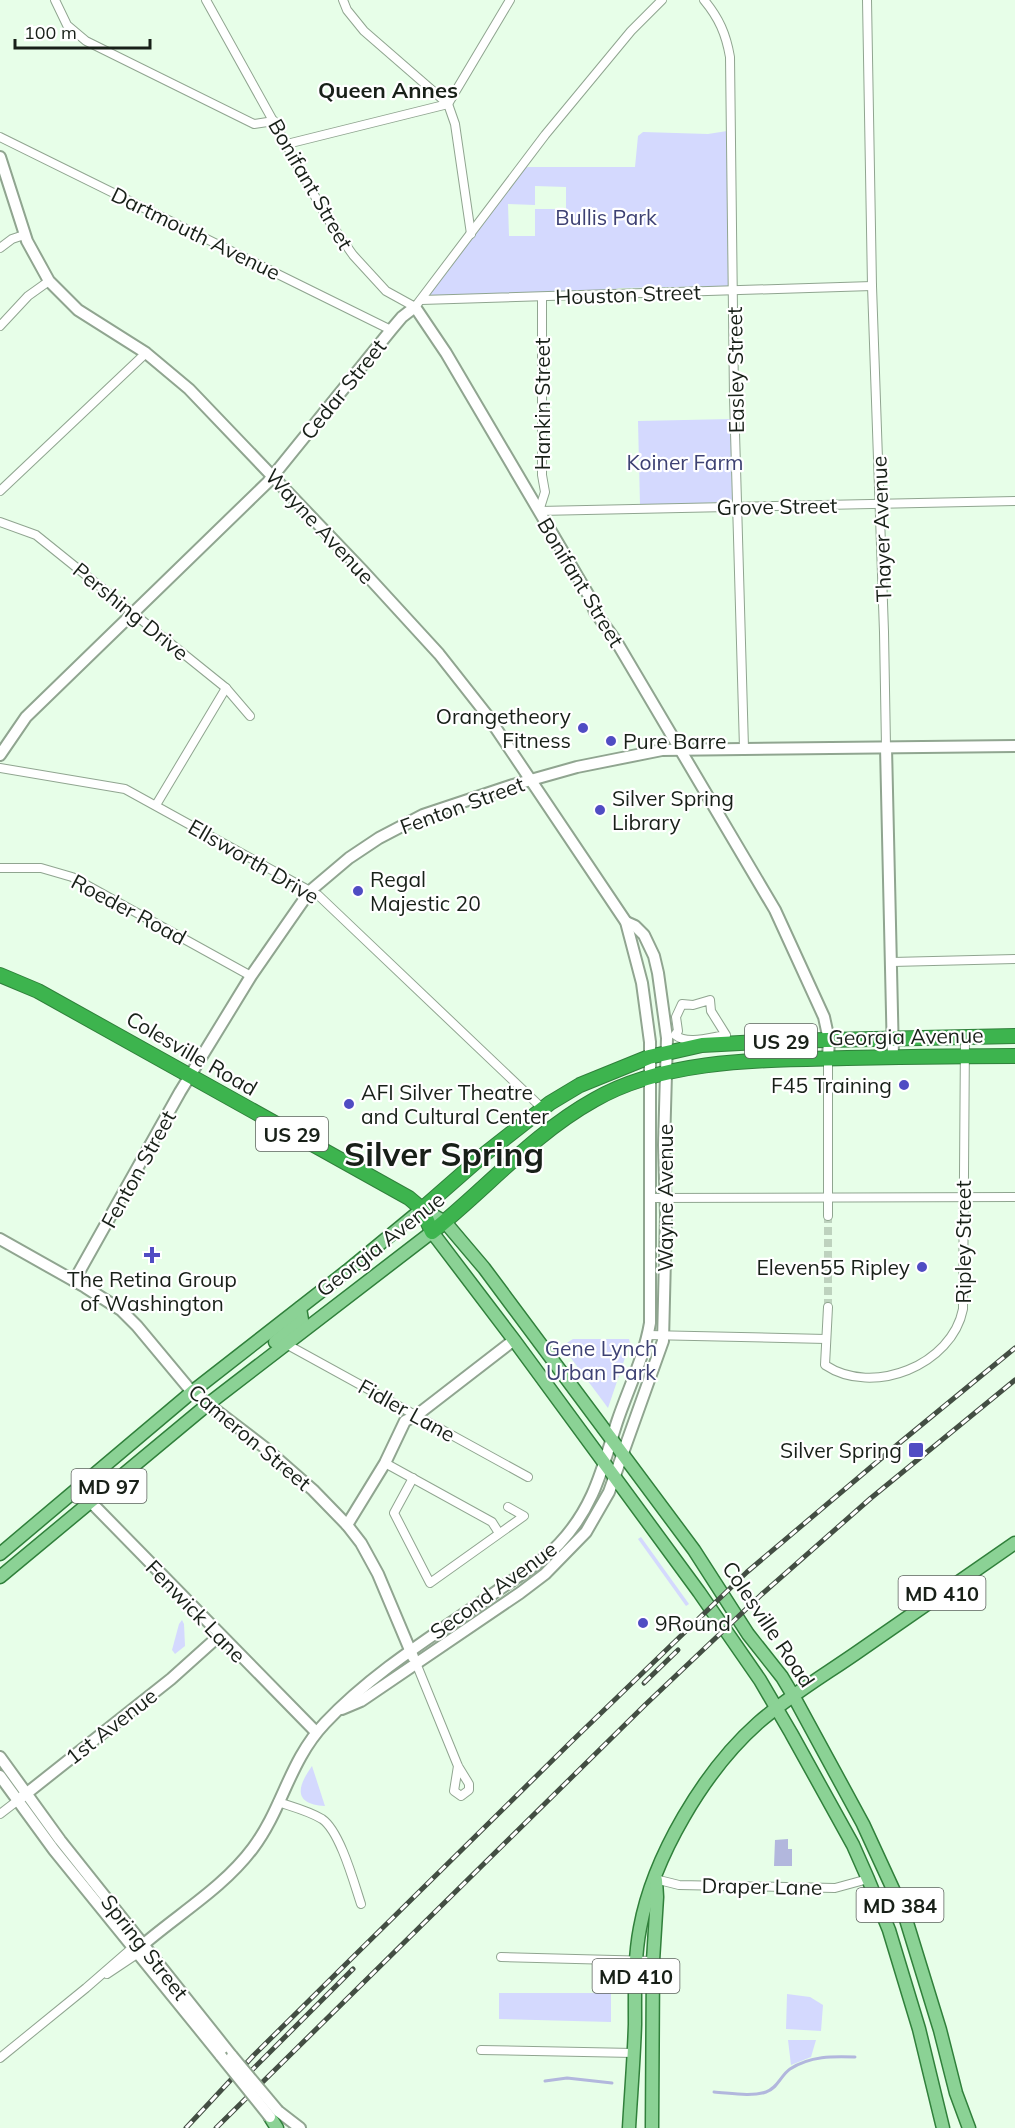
<svg xmlns="http://www.w3.org/2000/svg" width="1015" height="2128" font-family="Mulish,sans-serif">
  <style>
    .green { fill: #d4d9fe; fill-rule: evenodd }
    .water { fill: #b2b7dd }
    .lines { fill: none; stroke-linecap: round; stroke-linejoin: round }
    .stream { stroke: #b2b7dd; stroke-width: 3 }
    .street-tunnel { stroke: #bed2be; stroke-width: 8; stroke-dasharray: 8 4; stroke-linecap: butt }
    .street-casing { stroke: #90a590; stroke-width: 10 }
    .secondary-casing { stroke: #90a590; stroke-width: 14 }
    .primary-casing { stroke: #30803b; stroke-width: 15 }
    .highway-casing { stroke: #30803b; stroke-width: 16 }
    .street { stroke: #fff; stroke-width: 8 }
    .secondary { stroke: #fff; stroke-width: 10 }
    .primary { stroke: #8bd295; stroke-width: 12 }
    .highway { stroke: #3db44e; stroke-width: 14 }
    .rail-casing { stroke: #434e43; stroke-width: 5 }
    .rail { stroke: #fff; stroke-width: 3; stroke-dasharray: 9; stroke-linecap: butt }
    .secondary-bridge-casing { stroke: #90a590; stroke-width: 14; stroke-linecap: butt }
    .secondary-bridge { stroke: #fff; stroke-width: 10 }
    .poi-dot { fill: #504cc3; stroke: #fff; stroke-width: 2 }
    .labels { text-anchor: middle; dominant-baseline: central; stroke-width: 4.5; stroke-linejoin: round; paint-order: stroke }
    .shield { fill: #fff; stroke: #5d635d; stroke-width: 1.5 }
    .shield-label { font-size: 20px; font-weight: bold; fill: #182018 }
    .street-label { font-size: 21px; fill: #182018; stroke: #fff }
    .park-label { font-size: 21px; fill: #3d4173; stroke: #fff }
    .poi-label { font-size: 21px; fill: #182018; stroke: #fff; text-anchor: start }
    .neighbourhood-label { font-size: 22px; font-weight: bold; fill: #182018; stroke: #fff }
    .town-label { font-size: 33px; font-weight: bold; fill: #182018; stroke: #fff }
  </style>
  <rect width="100%" height="100%" fill="#e7fee8"/>
  <!-- green -->
  <g class="green">
    <path d="M727 131 728 286 619 288 609 291 421 300 519 168 529 167H635L638 136 643 132 708 134ZM535 186 566 187V209H535ZM508 204 535 205V236H509Z"/>
    <path d="M731 419 732 502 640 505 638 421Z"/>
    <path d="M573 1339H629L630 1343 608 1408 562 1346Z"/>
    <path d="M641 1537 689 1604 686 1606 638 1539Z"/>
    <path d="M182 1620 184 1624 185 1646 175 1654 172 1650 179 1624Z"/>
    <path d="M312 1766 325 1806C293 1804 297 1787 312 1766Z"/>
    <path d="M499 1993H611V2022L499 2019Z"/>
    <path d="M787 1994 810 1997 823 2005 821 2031 786 2029Z"/>
    <path d="M788 2040H816L811 2057 791 2065Z"/>
  </g>
  <!-- water -->
  <path class="water" d="M788 1839V1849H792V1866H774L775 1840Z"/>
  <g class="lines">
    <!-- stream -->
    <g class="stream">
      <path d="M545 2081 567 2078 612 2083"/>
      <path d="M714 2092C730 2093 751 2097 766 2092 778 2088 781 2075 790 2069 810 2056 833 2056 855 2057"/>
    </g>
    <!-- street-tunnel -->
    <path class="street-tunnel" d="M828 1307V1216"/>
    <!-- street casing -->
    <g class="street-casing">
      <g id="street">
        <path d="M55 0 67 25 86 41 254 124 274 121"/>
        <path d="M206 0 327 218 353 255 386 291 415 307 545 135 631 31 662 0"/>
        <path d="M343 0 347 10 364 31 448 104 455 124 471 234"/>
        <path d="M704 0C719 18 726 34 730 57L734 397 744 748"/>
        <path d="M867 0 872 286 884 632 886 747"/>
        <path d="M0 137 391 330"/>
        <path d="M287 144 448 104 510 0"/>
        <path d="M0 248 12 239 24 235"/>
        <path d="M542 297V475L545 492 539 511 1015 501"/>
        <path d="M421 300 872 286"/>
        <path d="M0 326 28 296 49 281"/>
        <path d="M0 491 146 353"/>
        <path d="M0 522 36 535 226 688 250 716"/>
        <path d="M0 768 125 789 310 891 318 895 543 1109"/>
        <path d="M156 805 226 688"/>
        <path d="M0 868H41L72 877 251 976"/>
        <path d="M892 962 1015 959"/>
        <path d="M710 1000 711 1011 726 1035C711 1037 687 1045 675 1035L678 1031 676 1017 682 1004 693 1005Z"/>
        <path d="M828 1058V1216"/>
        <path d="M650 1198 1015 1197"/>
        <path d="M828 1307 825 1365C873 1397 952 1365 963 1309L965 1037"/>
        <path d="M648 1335 826 1339"/>
        <path d="M286 1344 528 1477"/>
        <path d="M385 1463 492 1522 499 1533"/>
        <path d="M413 1478 394 1513 430 1583 524 1516 508 1507"/>
        <path d="M416 1663 458 1766 469 1784V1790L461 1796 454 1791 458 1766"/>
        <path d="M278 1802C293 1807 309 1811 322 1819 340 1831 354 1883 361 1904"/>
        <path d="M0 1814 17 1801"/>
        <path d="M655 1879 679 1885 835 1888 868 1879"/>
        <path d="M501 1957 653 1961"/>
        <path d="M107 1974 137 1954"/>
        <path d="M481 2050 634 2053"/>
        <path d="M0 2058 86 1988 132 1948"/>
      </g>
    </g>
    <!-- secondary casing -->
    <g class="secondary-casing">
      <g id="secondary">
        <path d="M0 157 27 241 49 281 78 310 146 353 189 389 362 570 439 654 487 715 626 922 642 983 650 1042V1323C644 1358 628 1389 617 1422 602 1469 594 1507 559 1544 539 1565 513 1579 490 1596 434 1635 372 1673 325 1723 289 1761 283 1808 253 1848 224 1887 180 1913 144 1944L137 1954"/>
        <path d="M886 747 893 1057"/>
        <path d="M0 755 26 717 268 482 391 330 402 317 415 307 446 353 589 596 595 612 616 641 775 910 824 1017 829 1040 828 1058"/>
        <path d="M0 1239 85 1287 121 1310 137 1326 192 1392 264 1447 313 1490 347 1525 361 1543 378 1574 413 1657"/>
        <path d="M74 1281 180 1092 251 976 287 924 310 891 349 858 379 838 423 815 513 785 577 767 662 750 1015 746"/>
        <path d="M77 1488 316 1732"/>
        <path d="M347 1525 385 1463 405 1421 417 1415 514 1340"/>
        <path d="M342 1709 361 1701 520 1593 545 1574 586 1532 609 1492 663 1341 666 1215 664 1145 667 1038 658 973 654 956 644 935 635 926 626 922"/>
        <path d="M0 1757 60 1840 232 2056"/>
        <path d="M0 1776 54 1850 221 2056"/>
        <path d="M22 1797 171 1679 220 1635"/>
        <path d="M278 2111 300 2128"/>
      </g>
    </g>
    <!-- primary casing -->
    <g class="primary-casing">
      <g id="primary">
        <path d="M275 1342 302 1320 300 1308"/>
        <path d="M0 1554 192 1392 347 1271 422 1209 445 1222 484 1268 694 1550 748 1634 782 1677 794 1697 863 1824 904 1913 940 2030 956 2093 969 2128"/>
        <path d="M0 1577 207 1405 432 1232 514 1340 699 1592 760 1680 791 1733 853 1845 868 1879 889 1930 919 2029 943 2128"/>
        <path d="M270 2117 277 2128"/>
        <path d="M629 2128C631 2093 634 2058 635 2024 635 1992 634 1959 640 1928 653 1857 704 1771 758 1723 790 1695 828 1673 862 1649 913 1614 964 1578 1015 1543"/>
        <path d="M652 2128 653 1961 657 1897 656 1880"/>
      </g>
    </g>
    <!-- highway casing -->
    <g class="highway-casing">
      <g id="highway">
        <path d="M0 975 38 991 409 1198 422 1209 432 1232C486 1189 533 1134 594 1100 667 1058 765 1060 847 1058 903 1057 959 1056 1015 1056"/>
        <path d="M422 1209 486 1153 550 1103 580 1085 649 1057 702 1045 780 1041 1015 1036"/>
      </g>
    </g>
    <!-- street -->
    <use href="#street" class="street"/>
    <!-- secondary -->
    <use href="#secondary" class="secondary"/>
    <!-- primary -->
    <use href="#primary" class="primary"/>
    <!-- highway -->
    <use href="#highway" class="highway"/>
    <!-- rail casing -->
    <g class="rail-casing">
      <g id="rail">
        <path d="M644 1683 678 1650"/>
        <path d="M249 2073 353 1969"/>
        <path d="M186 2128 254 2055 350 1960 571 1742 747 1572 897 1445 1015 1348"/>
        <path d="M216 2128 645 1705 762 1594 871 1498 1015 1380"/>
      </g>
    </g>
    <!-- rail -->
    <use href="#rail" class="rail"/>
    <!-- secondary-bridge casing -->
    <g class="secondary-bridge-casing">
      <g id="secondary-bridge">
        <path d="M221 2056 270 2117"/>
        <path d="M232 2056 278 2111"/>
      </g>
    </g>
    <!-- secondary-bridge -->
    <use href="#secondary-bridge" class="secondary-bridge"/>
  </g>
  <!-- markers -->
  <g class="poi-dot">
    <circle cx="583" cy="728" r="6"/>
    <circle cx="611" cy="741" r="6"/>
    <circle cx="600" cy="810" r="6"/>
    <circle cx="358" cy="891" r="6"/>
    <circle cx="904" cy="1085" r="6"/>
    <circle cx="349" cy="1104" r="6"/>
    <path d="M149 1246h6v6h6v6h-6v6h-6v-6h-6v-6h6z"/>
    <circle cx="922" cy="1267" r="6"/>
    <rect x="908" y="1442" width="16" height="16" rx="3"/>
    <circle cx="643" cy="1623" r="6"/>
  </g>
  <g class="labels">
    <!-- shield labels -->
    <g class="shield">
      <rect x="745" y="1024" width="72" height="34" rx="4.5"/>
      <rect x="256" y="1117" width="72" height="34" rx="4.5"/>
      <rect x="71.5" y="1469" width="75" height="34" rx="4.5"/>
      <rect x="898.5" y="1576" width="87" height="34" rx="4.5"/>
      <rect x="856.5" y="1888" width="87" height="34" rx="4.5"/>
      <rect x="592.5" y="1959" width="87" height="34" rx="4.5"/>
    </g>
    <g class="shield-label">
      <text x="781" y="1041">US 29</text>
      <text x="292" y="1134">US 29</text>
      <text x="109" y="1486">MD 97</text>
      <text x="942" y="1593">MD 410</text>
      <text x="900" y="1905">MD 384</text>
      <text x="636" y="1976">MD 410</text>
    </g>
    <!-- street labels -->
    <g class="street-label">
      <text transform="translate(311 184) rotate(60)">Bonifant Street</text>
      <text transform="translate(196 233) rotate(26)">Dartmouth Avenue</text>
      <text transform="translate(628 294) rotate(-2)">Houston Street</text>
      <text transform="translate(735 370) rotate(-91)">Easley Street</text>
      <text transform="translate(343 389) rotate(-51)">Cedar Street</text>
      <text transform="translate(542 404) rotate(-90)">Hankin Street</text>
      <text transform="translate(777 506) rotate(-1)">Grove Street</text>
      <text transform="translate(320 526) rotate(47)">Wayne Avenue</text>
      <text transform="translate(881 529) rotate(-92)">Thayer Avenue</text>
      <text transform="translate(581 582) rotate(59)">Bonifant Street</text>
      <text transform="translate(131 611) rotate(39)">Pershing Drive</text>
      <text transform="translate(462 805) rotate(-20)">Fenton Street</text>
      <text transform="translate(254 861) rotate(30)">Ellsworth Drive</text>
      <text transform="translate(129 909) rotate(28)">Roeder Road</text>
      <text transform="translate(906 1036) rotate(-1)">Georgia Avenue</text>
      <text transform="translate(192 1053) rotate(30)">Colesville Road</text>
      <text transform="translate(138 1169) rotate(-61)">Fenton Street</text>
      <text transform="translate(665 1198) rotate(-90)">Wayne Avenue</text>
      <text transform="translate(963 1242) rotate(-90)">Ripley Street</text>
      <text transform="translate(380 1244) rotate(-38)">Georgia Avenue</text>
      <text transform="translate(407 1410) rotate(29)">Fidler Lane</text>
      <text transform="translate(250 1437) rotate(40)">Cameron Street</text>
      <text transform="translate(493 1590) rotate(-36)">Second Avenue</text>
      <text transform="translate(196 1611) rotate(46)">Fenwick Lane</text>
      <text transform="translate(769 1624) rotate(56)">Colesville Road</text>
      <text transform="translate(111 1726) rotate(-38)">1st Avenue</text>
      <text transform="translate(762 1886) rotate(1)">Draper Lane</text>
      <text transform="translate(145 1947) rotate(52)">Spring Street</text>
    </g>
    <!-- park labels -->
    <g class="park-label">
      <text x="606" y="217">Bullis Park</text>
      <text x="685" y="462">Koiner Farm</text>
      <text x="601" y="1348">Gene Lynch<tspan x="601" dy="24">Urban Park</tspan></text>
    </g>
    <!-- poi labels -->
    <g class="poi-label">
      <text x="571" y="716" text-anchor="end">Orangetheory<tspan x="571" dy="24">Fitness</tspan></text>
      <text x="623" y="741">Pure Barre</text>
      <text x="612" y="798">Silver Spring<tspan x="612" dy="24">Library</tspan></text>
      <text x="370" y="879">Regal<tspan x="370" dy="24">Majestic 20</tspan></text>
      <text x="892" y="1085" text-anchor="end">F45 Training</text>
      <text x="361" y="1092">AFI Silver Theatre<tspan x="361" dy="24">and Cultural Center</tspan></text>
      <text x="910" y="1267" text-anchor="end">Eleven55 Ripley</text>
      <text x="152" y="1279" text-anchor="middle">The Retina Group<tspan x="152" dy="24">of Washington</tspan></text>
      <text x="902" y="1450" text-anchor="end">Silver Spring</text>
      <text x="655" y="1623">9Round</text>
    </g>
    <!-- neighbourhood labels -->
    <g class="neighbourhood-label">
      <text x="388" y="90">Queen Annes</text>
    </g>
    <!-- town labels -->
    <g class="town-label">
      <text x="444" y="1153">Silver Spring</text>
    </g>
  </g>
  <!-- scale -->
  <path d="M15 39v9h135v-9" fill="none" stroke="#182018" stroke-width="3"/>
  <text x="24" y="39" font-size="18" fill="#182018" stroke="#ffffff" stroke-width="4.5" paint-order="stroke">100 m</text>
</svg>
